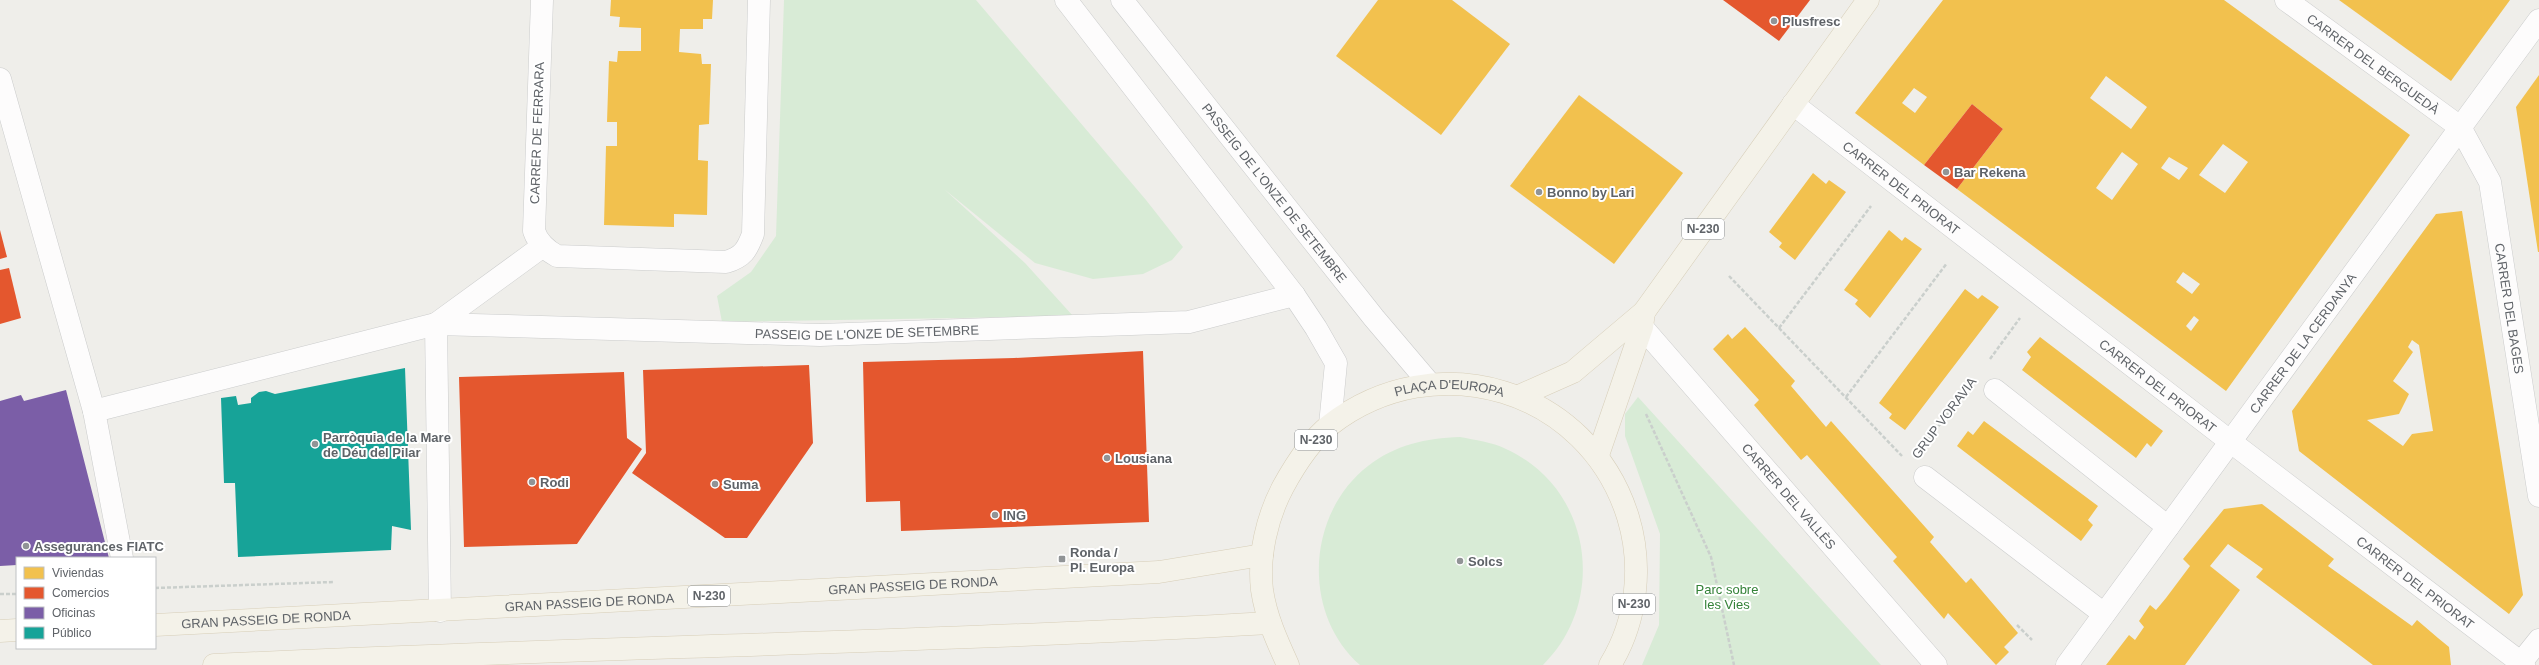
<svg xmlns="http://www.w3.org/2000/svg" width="2539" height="665" font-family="Helvetica,sans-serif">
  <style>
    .green { fill: #d8ebd6 }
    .homes { fill: #f2c14e; fill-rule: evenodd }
    .shops { fill: #e4572e }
    .offices { fill: #7b5ea7 }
    .public { fill: #17a398 }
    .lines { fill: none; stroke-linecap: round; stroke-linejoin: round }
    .minor-casing { stroke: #cbcccc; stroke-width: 23 }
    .major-casing { stroke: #d7ceb8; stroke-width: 23 }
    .path { stroke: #cacfcc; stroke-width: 2.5; stroke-dasharray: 4 2; stroke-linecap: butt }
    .minor { stroke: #fdfcfc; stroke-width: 22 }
    .major { stroke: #f4f2e9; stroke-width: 22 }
    .poi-dot { fill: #919496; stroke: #fff; stroke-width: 1.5 }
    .labels { text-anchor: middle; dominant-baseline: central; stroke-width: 4; stroke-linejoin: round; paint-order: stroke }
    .shield { fill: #fff; stroke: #8f9295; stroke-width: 1 }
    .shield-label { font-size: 12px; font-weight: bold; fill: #5f6368 }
    .poi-label { font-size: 13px; font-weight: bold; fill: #5f6368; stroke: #fff; text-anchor: start }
    .street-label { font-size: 13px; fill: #5f6368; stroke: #fff }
    .park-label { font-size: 13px; fill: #348238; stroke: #fff }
  </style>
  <rect width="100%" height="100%" fill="#efeeea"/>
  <!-- green -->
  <g class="green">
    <path d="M784 0H976L1146 200 1183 247 1172 260 1143 274 1093 279 1035 263 944 189 1025 263 1073 316 722 322 717 296 751 272 776 236Z"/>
    <path d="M1638 397 1881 665H1642L1659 625 1660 534 1625 436V414Z"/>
    <path d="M1460 437C1475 440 1492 442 1506 449 1592 488 1608 601 1543 665H1360C1301 613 1307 513 1368 466 1395 445 1426 438 1460 437Z"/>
  </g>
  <!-- homes -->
  <g class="homes">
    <path d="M611 0H713L712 19H703V29H680L679 52 701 54 702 64H711L709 124 699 125 698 160 708 161 707 215 674 214V227L604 225 606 146H617V122H607L609 61 617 62 618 51H641V28L619 27 620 17 610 16Z"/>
    <path d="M1378 0H1452L1510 44 1441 135 1336 56Z"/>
    <path d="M1943 0H2224L2410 135 2226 391 1957 189 2003 129 1972 104 1924 165 1855 113ZM2106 76 2147 107 2131 129 2090 98ZM1914 88 1927 97 1915 113 1902 103ZM2223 144 2248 162 2225 193 2199 175ZM2122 152 2138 164 2112 200 2096 188ZM2169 157 2188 168 2179 180 2161 168ZM2183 272 2200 284 2192 294 2176 282ZM2194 316 2199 320 2191 331 2186 326Z"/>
    <path d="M2339 0H2510L2451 81Z"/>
    <path d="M2539 75V252H2538L2516 107Z"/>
    <path d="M1579 95 1683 173 1614 264 1510 186Z"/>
    <path d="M1813 173 1826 184 1829 180 1846 192 1795 260 1779 247 1782 243 1769 232Z"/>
    <path d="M2462 211 2523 595 2509 614 2299 451 2292 411 2436 214ZM2412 340 2419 345 2433 431 2412 434 2403 446 2367 420 2399 414 2409 394 2393 381 2413 352 2408 347Z"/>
    <path d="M1889 230 1902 241 1905 237 1922 249 1870 318 1855 304 1858 300 1844 290Z"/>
    <path d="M1965 289 1978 299 1982 295 1999 307 1905 430 1889 418 1892 414 1879 403Z"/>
    <path d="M1745 327 1795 381 1791 386 1826 427 1831 421 1934 537 1930 542 1951 566 1966 583 1971 578 2018 633 2004 647 2009 652 1996 665 1948 613 1944 619 1893 561 1897 557 1807 455 1801 460 1754 405 1759 400 1713 349 1728 334 1732 339Z"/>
    <path d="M2040 337 2163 431 2151 447 2147 443 2136 458 2022 370 2031 357 2027 352Z"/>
    <path d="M1984 421 2098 506 2088 520 2093 525 2081 541 1957 446 1968 431 1973 435Z"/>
    <path d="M2262 504 2334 559 2328 566 2412 626 2417 620 2438 638 2449 647 2451 665H2373L2256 577 2263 569 2228 544 2210 566 2240 590 2185 665H2106L2129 635 2135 640 2144 627 2139 621 2150 605 2156 610 2166 598 2190 566 2183 559 2224 509Z"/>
  </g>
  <!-- shops -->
  <g class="shops">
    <path d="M1723 0H1810L1779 41Z"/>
    <path d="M1972 104 2003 129 1957 189 1924 165Z"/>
    <path d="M0 230 7 257 0 259Z"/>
    <path d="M9 268 21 318 0 324V270Z"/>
    <path d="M1143 351 1149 522 901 531 900 501 866 502 863 362 1014 358Z"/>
    <path d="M809 365 813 443 747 538H725L632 473 646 453 643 370Z"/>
    <path d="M624 372 627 438 642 449 577 544 464 547 459 377Z"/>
  </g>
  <!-- offices -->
  <path class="offices" d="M66 390 109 558H17V565L0 566V401L21 395 24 401Z"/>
  <!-- public -->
  <path class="public" d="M405 368 411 530 392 526 391 550 238 557 235 483H224L221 398 236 396 238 405 251 403V398L259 392 266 391 275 394Z"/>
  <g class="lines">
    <!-- minor casing -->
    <g class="minor-casing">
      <g id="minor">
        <path d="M542 0 534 231C538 243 546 250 557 256L726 262C743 257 747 250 753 234L759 0"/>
        <path d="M1066 0 1294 295 1316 328 1336 363 1330 425"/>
        <path id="s1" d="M1122 0 1374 318 1430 384"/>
        <path id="s2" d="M2286 0 2460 127 2490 182 2539 496"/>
        <path d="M0 79 94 411 122 558"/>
        <path id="s3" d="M1793 104 2231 442 2524 665"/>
        <path id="s4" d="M1642 327 1936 665"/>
        <path d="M1995 390 2168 527"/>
        <path id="s5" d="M94 411 436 324 820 335 1189 322 1294 295"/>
        <path d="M1925 477 2104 614"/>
        <path d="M440 611 436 324 543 246"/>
        <path id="s6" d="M2067 665 2539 20"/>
        <path d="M2519 665 2539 640"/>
      </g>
    </g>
    <!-- major casing -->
    <g class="major-casing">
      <g id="major">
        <path d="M1519 396 1573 372 1644 312 1868 0"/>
        <path d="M1598 455 1642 327 1644 312"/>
        <path id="s7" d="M155 625 1159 572 1262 555"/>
        <path d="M0 631 17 630"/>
        <path d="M214 665C566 648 918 643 1270 623"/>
        <path id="s8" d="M1288 665C1277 641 1266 617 1262 590 1258 556 1267 517 1283 487 1295 465 1310 441 1330 425 1436 343 1588 389 1628 517 1643 566 1637 621 1610 665"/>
      </g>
    </g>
    <!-- path -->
    <g class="path">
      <path d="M1729 276 1902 456"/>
      <path d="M1779 328 1871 206"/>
      <path d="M1990 359 2020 318"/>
      <path d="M1846 397 1947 263"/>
      <path d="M1646 414 1711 557 1734 665"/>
      <path d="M1924 445 1964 393"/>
      <path d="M155 588 334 582"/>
      <path d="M0 594H17"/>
      <path d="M2017 625 2032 640"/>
    </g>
    <!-- minor -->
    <use href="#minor" class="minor"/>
    <!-- major -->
    <use href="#major" class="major"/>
  </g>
  <!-- markers -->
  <g class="poi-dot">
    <circle cx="1774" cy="21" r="4"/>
    <circle cx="1946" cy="172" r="4"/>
    <circle cx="1539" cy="192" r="4"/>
    <circle cx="315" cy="444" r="4"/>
    <circle cx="1107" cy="458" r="4"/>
    <circle cx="532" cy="482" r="4"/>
    <circle cx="715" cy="484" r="4"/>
    <circle cx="995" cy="515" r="4"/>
    <circle cx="26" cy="546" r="4"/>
    <rect x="1058" y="555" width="8" height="8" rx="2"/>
    <circle cx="1460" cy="561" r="4"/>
  </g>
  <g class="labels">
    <!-- shield labels -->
    <g class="shield">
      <rect x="1682" y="219" width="42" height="20" rx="3"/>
      <rect x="1295" y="430" width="42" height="20" rx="3"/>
      <rect x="688" y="586" width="42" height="20" rx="3"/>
      <rect x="1613" y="594" width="42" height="20" rx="3"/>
    </g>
    <g class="shield-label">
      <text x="1703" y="229">N-230</text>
      <text x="1316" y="440">N-230</text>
      <text x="709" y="596">N-230</text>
      <text x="1634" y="604">N-230</text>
    </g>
    <!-- poi labels -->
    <g class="poi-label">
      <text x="1782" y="21">Plusfresc</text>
      <text x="1954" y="172">Bar Rekena</text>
      <text x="1547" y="192">Bonno by Lari</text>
      <text x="323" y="437">Parròquia de la Mare<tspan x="323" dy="15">de Déu del Pilar</tspan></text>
      <text x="1115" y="458">Lousiana</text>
      <text x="540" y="482">Rodi</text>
      <text x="723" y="484">Suma</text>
      <text x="1003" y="515">ING</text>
      <text x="34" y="546">Assegurances FIATC</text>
      <text x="1070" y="552">Ronda /<tspan x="1070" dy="15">Pl. Europa</tspan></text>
      <text x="1468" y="561">Solcs</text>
    </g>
    <!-- street labels -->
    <g class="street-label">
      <text stroke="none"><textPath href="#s2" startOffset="108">CARRER DEL BERGUEDÀ</textPath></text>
      <text transform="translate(537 133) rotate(-88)">CARRER DE FERRARA</text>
      <text stroke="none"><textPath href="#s3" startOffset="137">CARRER DEL PRIORAT</textPath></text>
      <text stroke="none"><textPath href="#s1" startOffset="246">PASSEIG DE L'ONZE DE SETEMBRE</textPath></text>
      <text stroke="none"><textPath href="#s2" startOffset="406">CARRER DEL BAGES</textPath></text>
      <text stroke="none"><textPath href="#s5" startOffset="784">PASSEIG DE L'ONZE DE SETEMBRE</textPath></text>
      <text stroke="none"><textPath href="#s6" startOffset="399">CARRER DE LA CERDANYA</textPath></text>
      <text stroke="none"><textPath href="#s3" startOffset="461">CARRER DEL PRIORAT</textPath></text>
      <text stroke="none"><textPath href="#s8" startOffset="393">PLAÇA D'EUROPA</textPath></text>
      <text transform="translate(1944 418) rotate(-53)">GRUP VORAVIA</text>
      <text stroke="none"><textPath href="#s4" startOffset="224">CARRER DEL VALLÈS</textPath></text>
      <text stroke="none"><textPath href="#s3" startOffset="785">CARRER DEL PRIORAT</textPath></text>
      <text stroke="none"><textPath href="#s7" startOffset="759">GRAN PASSEIG DE RONDA</textPath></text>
      <text stroke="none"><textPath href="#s7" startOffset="435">GRAN PASSEIG DE RONDA</textPath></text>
      <text stroke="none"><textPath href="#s7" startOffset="111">GRAN PASSEIG DE RONDA</textPath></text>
    </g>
    <!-- park labels -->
    <g class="park-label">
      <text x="1727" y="589">Parc sobre<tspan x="1727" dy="15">les Vies</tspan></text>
    </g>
  </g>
  <!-- legend -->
  <rect x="16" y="557" width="140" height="92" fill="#ffffff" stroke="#bfc1c3"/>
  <rect x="24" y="567" width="20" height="12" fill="#f2c14e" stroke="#bfc1c3"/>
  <text x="52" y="577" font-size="12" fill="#5f6368">Viviendas</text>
  <rect x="24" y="587" width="20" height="12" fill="#e4572e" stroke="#bfc1c3"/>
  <text x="52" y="597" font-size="12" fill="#5f6368">Comercios</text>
  <rect x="24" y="607" width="20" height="12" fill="#7b5ea7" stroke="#bfc1c3"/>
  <text x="52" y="617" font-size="12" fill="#5f6368">Oficinas</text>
  <rect x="24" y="627" width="20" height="12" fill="#17a398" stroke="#bfc1c3"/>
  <text x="52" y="637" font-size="12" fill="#5f6368">Público</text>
</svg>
